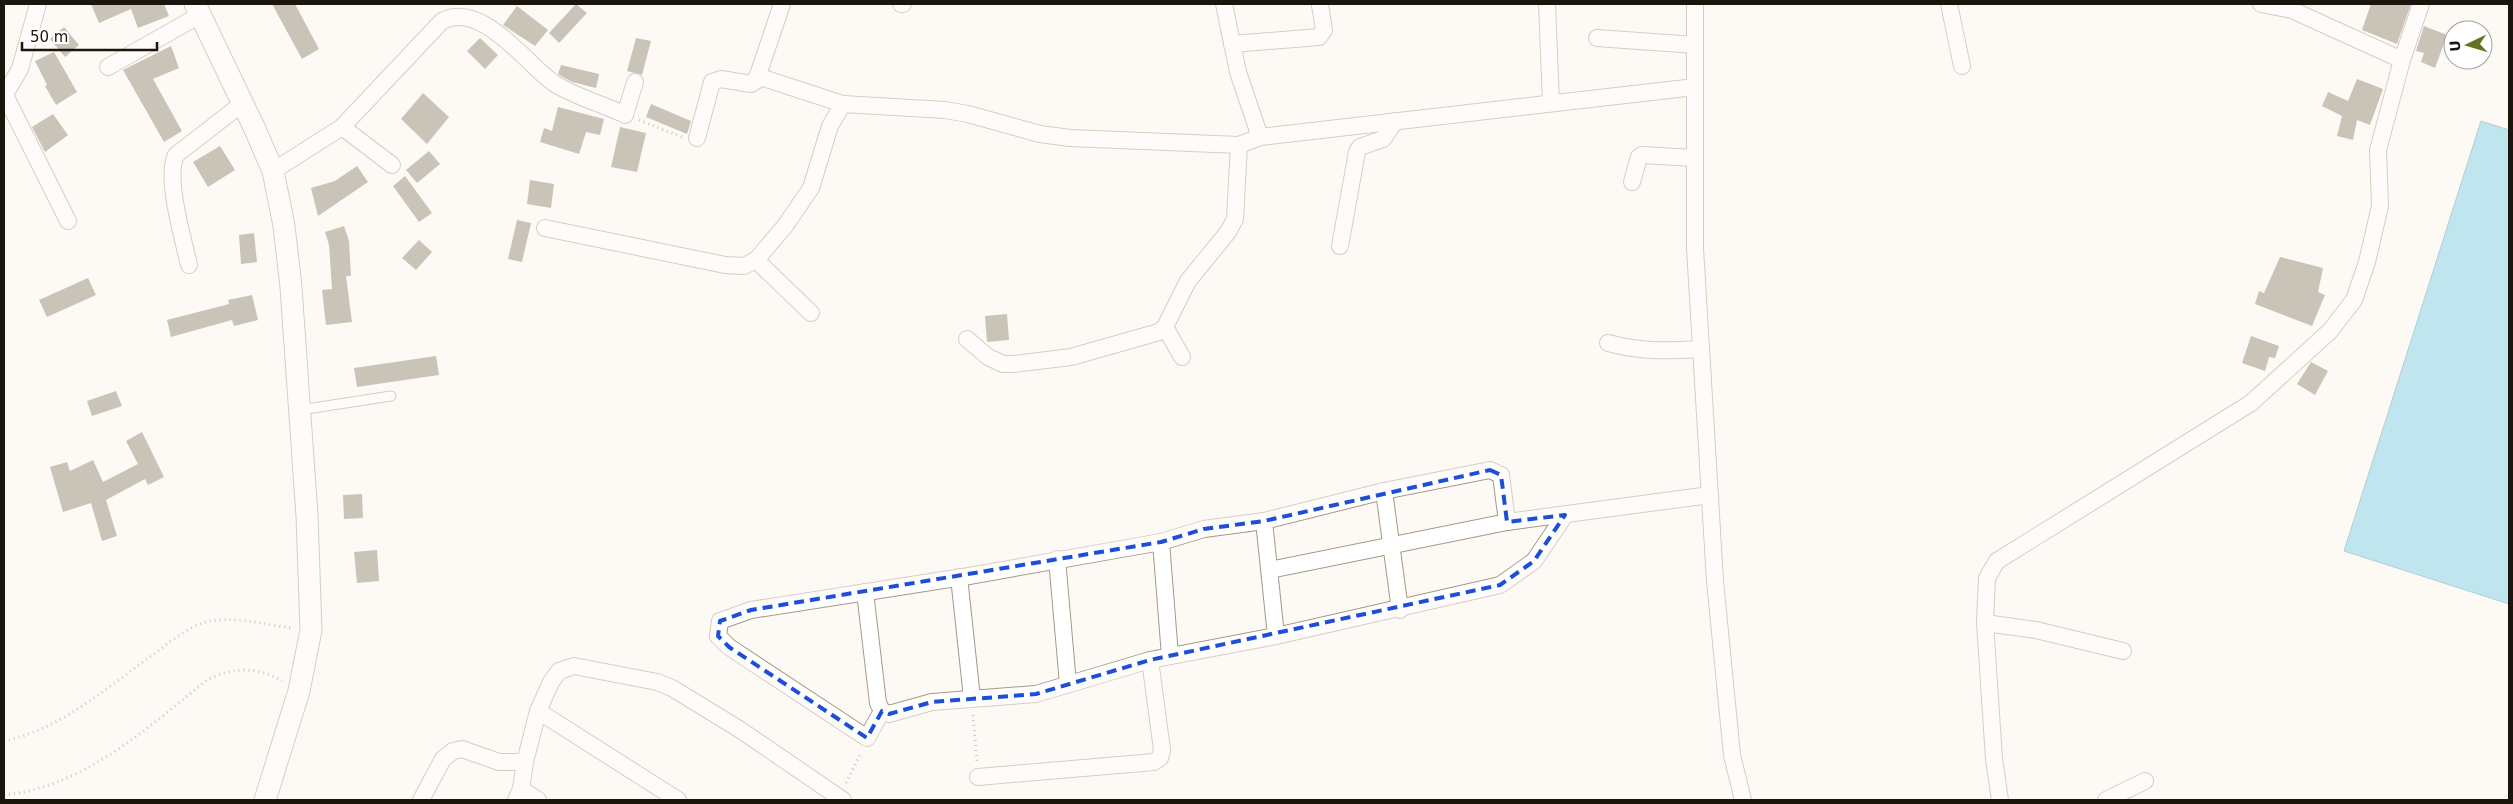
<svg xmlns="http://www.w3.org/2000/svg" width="2513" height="804" font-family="'DejaVu Sans',sans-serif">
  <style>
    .water { fill: #73cfe6; stroke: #5898a5 }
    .building { fill: #8d806c }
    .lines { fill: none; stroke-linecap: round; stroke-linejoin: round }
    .service-casing { stroke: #a69985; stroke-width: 11 }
    .minor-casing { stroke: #a69985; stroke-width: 18 }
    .tertiary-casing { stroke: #a69985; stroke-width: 23 }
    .path { stroke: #8e8a84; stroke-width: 3; stroke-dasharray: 1 4; stroke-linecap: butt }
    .service { stroke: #fff; stroke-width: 9 }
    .minor { stroke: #fff; stroke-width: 16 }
    .tertiary { stroke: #fff; stroke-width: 21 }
    .marked { fill: none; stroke: #1d4ed8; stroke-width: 4; stroke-dasharray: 10 6; stroke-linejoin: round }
  </style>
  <rect width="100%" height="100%" fill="#fdfaf6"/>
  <!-- water -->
  <path class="water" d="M2481 121 2509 130V604L2344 551Z"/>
  <!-- building -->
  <g class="building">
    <path d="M91 4H164L169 16 138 28 131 9 99 23Z"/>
    <path d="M272 4H295L319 49 302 59Z"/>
    <path d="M576 4 587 13 559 43 549 33Z"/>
    <path d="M2371 4H2411L2397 44 2362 30Z"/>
    <path d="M517 6 548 30 535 46 503 25Z"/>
    <path d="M2424 26 2447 35 2435 68 2421 62 2424 53 2416 51Z"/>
    <path d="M64 27 79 45 65 57 50 39Z"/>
    <path d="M480 38 498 55 485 69 467 51Z"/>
    <path d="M636 38 651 41 642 75 627 71Z"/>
    <path d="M171 46 179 68 153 79 182 131 164 142 123 70Z"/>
    <path d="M54 52 77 92 56 105 45 86 47 85 35 61Z"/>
    <path d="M561 65 599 74 596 88 572 82 561 76 558 74Z"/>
    <path d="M2357 79 2383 89 2370 125 2357 120 2353 140 2337 136 2342 116 2322 106 2328 92 2348 101Z"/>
    <path d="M423 93 449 117 427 144 401 119Z"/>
    <path d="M651 104 691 121 687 134 646 117Z"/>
    <path d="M558 107 604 119 600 135 586 132 579 154 540 142 544 128 552 131Z"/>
    <path d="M53 114 68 135 45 152 32 127Z"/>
    <path d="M620 127 646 133 637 172 611 167Z"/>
    <path d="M220 146 235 170 208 187 193 162Z"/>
    <path d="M429 151 440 164 417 183 406 170Z"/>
    <path d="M357 166 368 182 318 216 311 188 335 181Z"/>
    <path d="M405 176 432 213 419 222 393 186Z"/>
    <path d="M530 180 554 184 551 208 527 204Z"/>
    <path d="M517 220 531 223 522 262 508 259Z"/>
    <path d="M344 226 349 241 351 276H346L352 322 326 325 322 290 332 289 329 245 325 232Z"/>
    <path d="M254 233 257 262 241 264 239 235Z"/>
    <path d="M419 240 432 252 416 270 402 258Z"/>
    <path d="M2280 257 2323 268 2318 292 2325 295 2312 326 2255 304 2259 291 2264 293Z"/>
    <path d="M88 278 96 295 47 317 39 300Z"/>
    <path d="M252 295 258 320 234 326 232 320 171 337 167 320 229 304 228 300Z"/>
    <path d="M1007 314 1009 340 987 342 985 316Z"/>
    <path d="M2251 336 2279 346 2275 358 2269 357 2265 371 2242 363Z"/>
    <path d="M436 356 439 375 357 387 354 368Z"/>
    <path d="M2311 362 2328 371 2315 395 2297 384Z"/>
    <path d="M116 391 122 406 92 416 87 401Z"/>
    <path d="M142 432 164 477 148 485 145 479 106 500 117 536 102 541 91 503 63 512 50 467 67 462 70 471 93 460 103 482 138 464 126 441Z"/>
    <path d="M362 494 363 518 344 519 343 495Z"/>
    <path d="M377 550 379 581 357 583 354 552Z"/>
  </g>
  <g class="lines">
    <!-- service casing -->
    <g class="service-casing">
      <path id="service" d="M300 410 391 396"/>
    </g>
    <!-- minor casing -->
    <g class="minor-casing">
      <g id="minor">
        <path d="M901 4H903"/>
        <path d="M1224 4 1238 72 1260 137"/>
        <path d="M1547 4 1551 103"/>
        <path d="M1695 4V248L1715 581 1732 755 1743 800"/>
        <path d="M1949 4 1962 66"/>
        <path d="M2261 4 2292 10 2402 60"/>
        <path d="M1597 38 1695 45"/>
        <path d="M1232 44 1319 37 1324 30 1320 5"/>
        <path d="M108 67 200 15"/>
        <path d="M757 76 843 104"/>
        <path d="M5 95 68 221"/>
        <path d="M4 96 20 69 38 4"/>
        <path d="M342 127 392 165"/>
        <path d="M697 138 712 82 721 79 751 84 756 81 782 4"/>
        <path d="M273 171 342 127 442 21C482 0 527 65 555 84 576 97 603 104 625 115L635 82"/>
        <path d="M1632 182 1639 157 1642 155 1695 158"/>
        <path d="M545 228 725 265 744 266 756 260 785 226 811 188 830 126 843 104 945 110 968 114 1040 134 1070 138 1239 145 1260 137 1695 87"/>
        <path d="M1340 246 1357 152 1360 147 1383 139 1395 121"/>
        <path d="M756 260 811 313"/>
        <path d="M189 265C183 238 165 178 176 155L243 103"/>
        <path d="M1165 327 1182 357"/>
        <path d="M967 339 988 357 1003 364H1014L1071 357 1159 332 1165 327 1188 281 1228 232 1235 219 1239 145"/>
        <path d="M1608 343C1642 352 1667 351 1701 349"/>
        <path d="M1384 491 1400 610"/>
        <path d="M1507 522 1501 475 1490 470 1384 491 1264 521 1276 636 1500 585 1534 561 1565 515"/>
        <path d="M1161 542 1204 529 1264 521"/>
        <path d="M1057 559 1068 684"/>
        <path d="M1270 570 1507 522 1710 495"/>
        <path d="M959 577 972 698"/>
        <path d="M865 592 878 703 882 711 889 714 932 702 1036 694 1150 660"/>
        <path d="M1985 623 2036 630 2123 651"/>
        <path d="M538 711 678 800"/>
        <path d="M882 711 867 738 729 647 718 636 720 621 751 610 969 576 1161 542 1170 656"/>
        <path d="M978 777 1154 762 1160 758 1162 750 1150 660 1276 636"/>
        <path d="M521 789 538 800"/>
        <path d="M421 800 443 759 453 751 462 749 499 762H525L538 711 551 682 559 671 574 666 657 682 672 688 739 729 843 800"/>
        <path d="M516 800 521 789 525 762"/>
        <path d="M2000 800 1994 759 1985 623 1987 578 1997 561 2251 403 2330 331 2354 300 2367 262 2380 206 2378 150 2402 60 2421 4"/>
        <path d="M2106 800 2145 781"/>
      </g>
    </g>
    <!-- tertiary casing -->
    <g class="tertiary-casing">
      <path id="tertiary" d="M195 4 254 127 273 171 284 226 291 287 307 516 311 630 299 691 265 800"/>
    </g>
    <!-- path -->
    <g class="path">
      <path d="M639 120 682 137"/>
      <path d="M973 715 977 761"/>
      <path d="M4 741C62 729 107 687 154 654 169 643 187 627 206 622 232 615 266 625 293 628"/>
      <path d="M846 783 861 753"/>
      <path d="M4 795C84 787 147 728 207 680 232 667 257 666 282 681"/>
    </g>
    <!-- service -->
    <use href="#service" class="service"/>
    <!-- minor -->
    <use href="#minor" class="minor"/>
    <!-- tertiary -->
    <use href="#tertiary" class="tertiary"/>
  </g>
  <!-- marked area -->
  <path d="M0 0H2513V804H0ZM1490 470 1501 475 1507 522 1565 515 1534 561 1500 585 1150 660 1036 694 932 702 889 714 882 711 867 738 729 647 718 636 720 621 751 610 1161 542 1204 529 1264 521Z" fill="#fdfaf6" fill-opacity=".55" fill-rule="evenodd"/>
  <path class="marked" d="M1490 470 1501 475 1507 522 1565 515 1534 561 1500 585 1150 660 1036 694 932 702 889 714 882 711 867 738 729 647 718 636 720 621 751 610 1161 542 1204 529 1264 521Z"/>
  <!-- border -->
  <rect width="2513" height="804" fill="none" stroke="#1a160e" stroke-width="10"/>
  <!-- north arrow -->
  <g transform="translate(2468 45) rotate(265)"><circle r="24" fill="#ffffff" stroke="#a3a29f"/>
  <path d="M0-4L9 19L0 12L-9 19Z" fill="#63731f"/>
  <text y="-8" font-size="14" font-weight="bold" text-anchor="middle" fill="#1a160e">U</text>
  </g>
  <!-- scale -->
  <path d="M22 42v8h135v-8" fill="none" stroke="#1a160e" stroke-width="2.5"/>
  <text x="30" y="42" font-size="15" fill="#1a160e" stroke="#ffffff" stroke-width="4" paint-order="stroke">50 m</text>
</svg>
